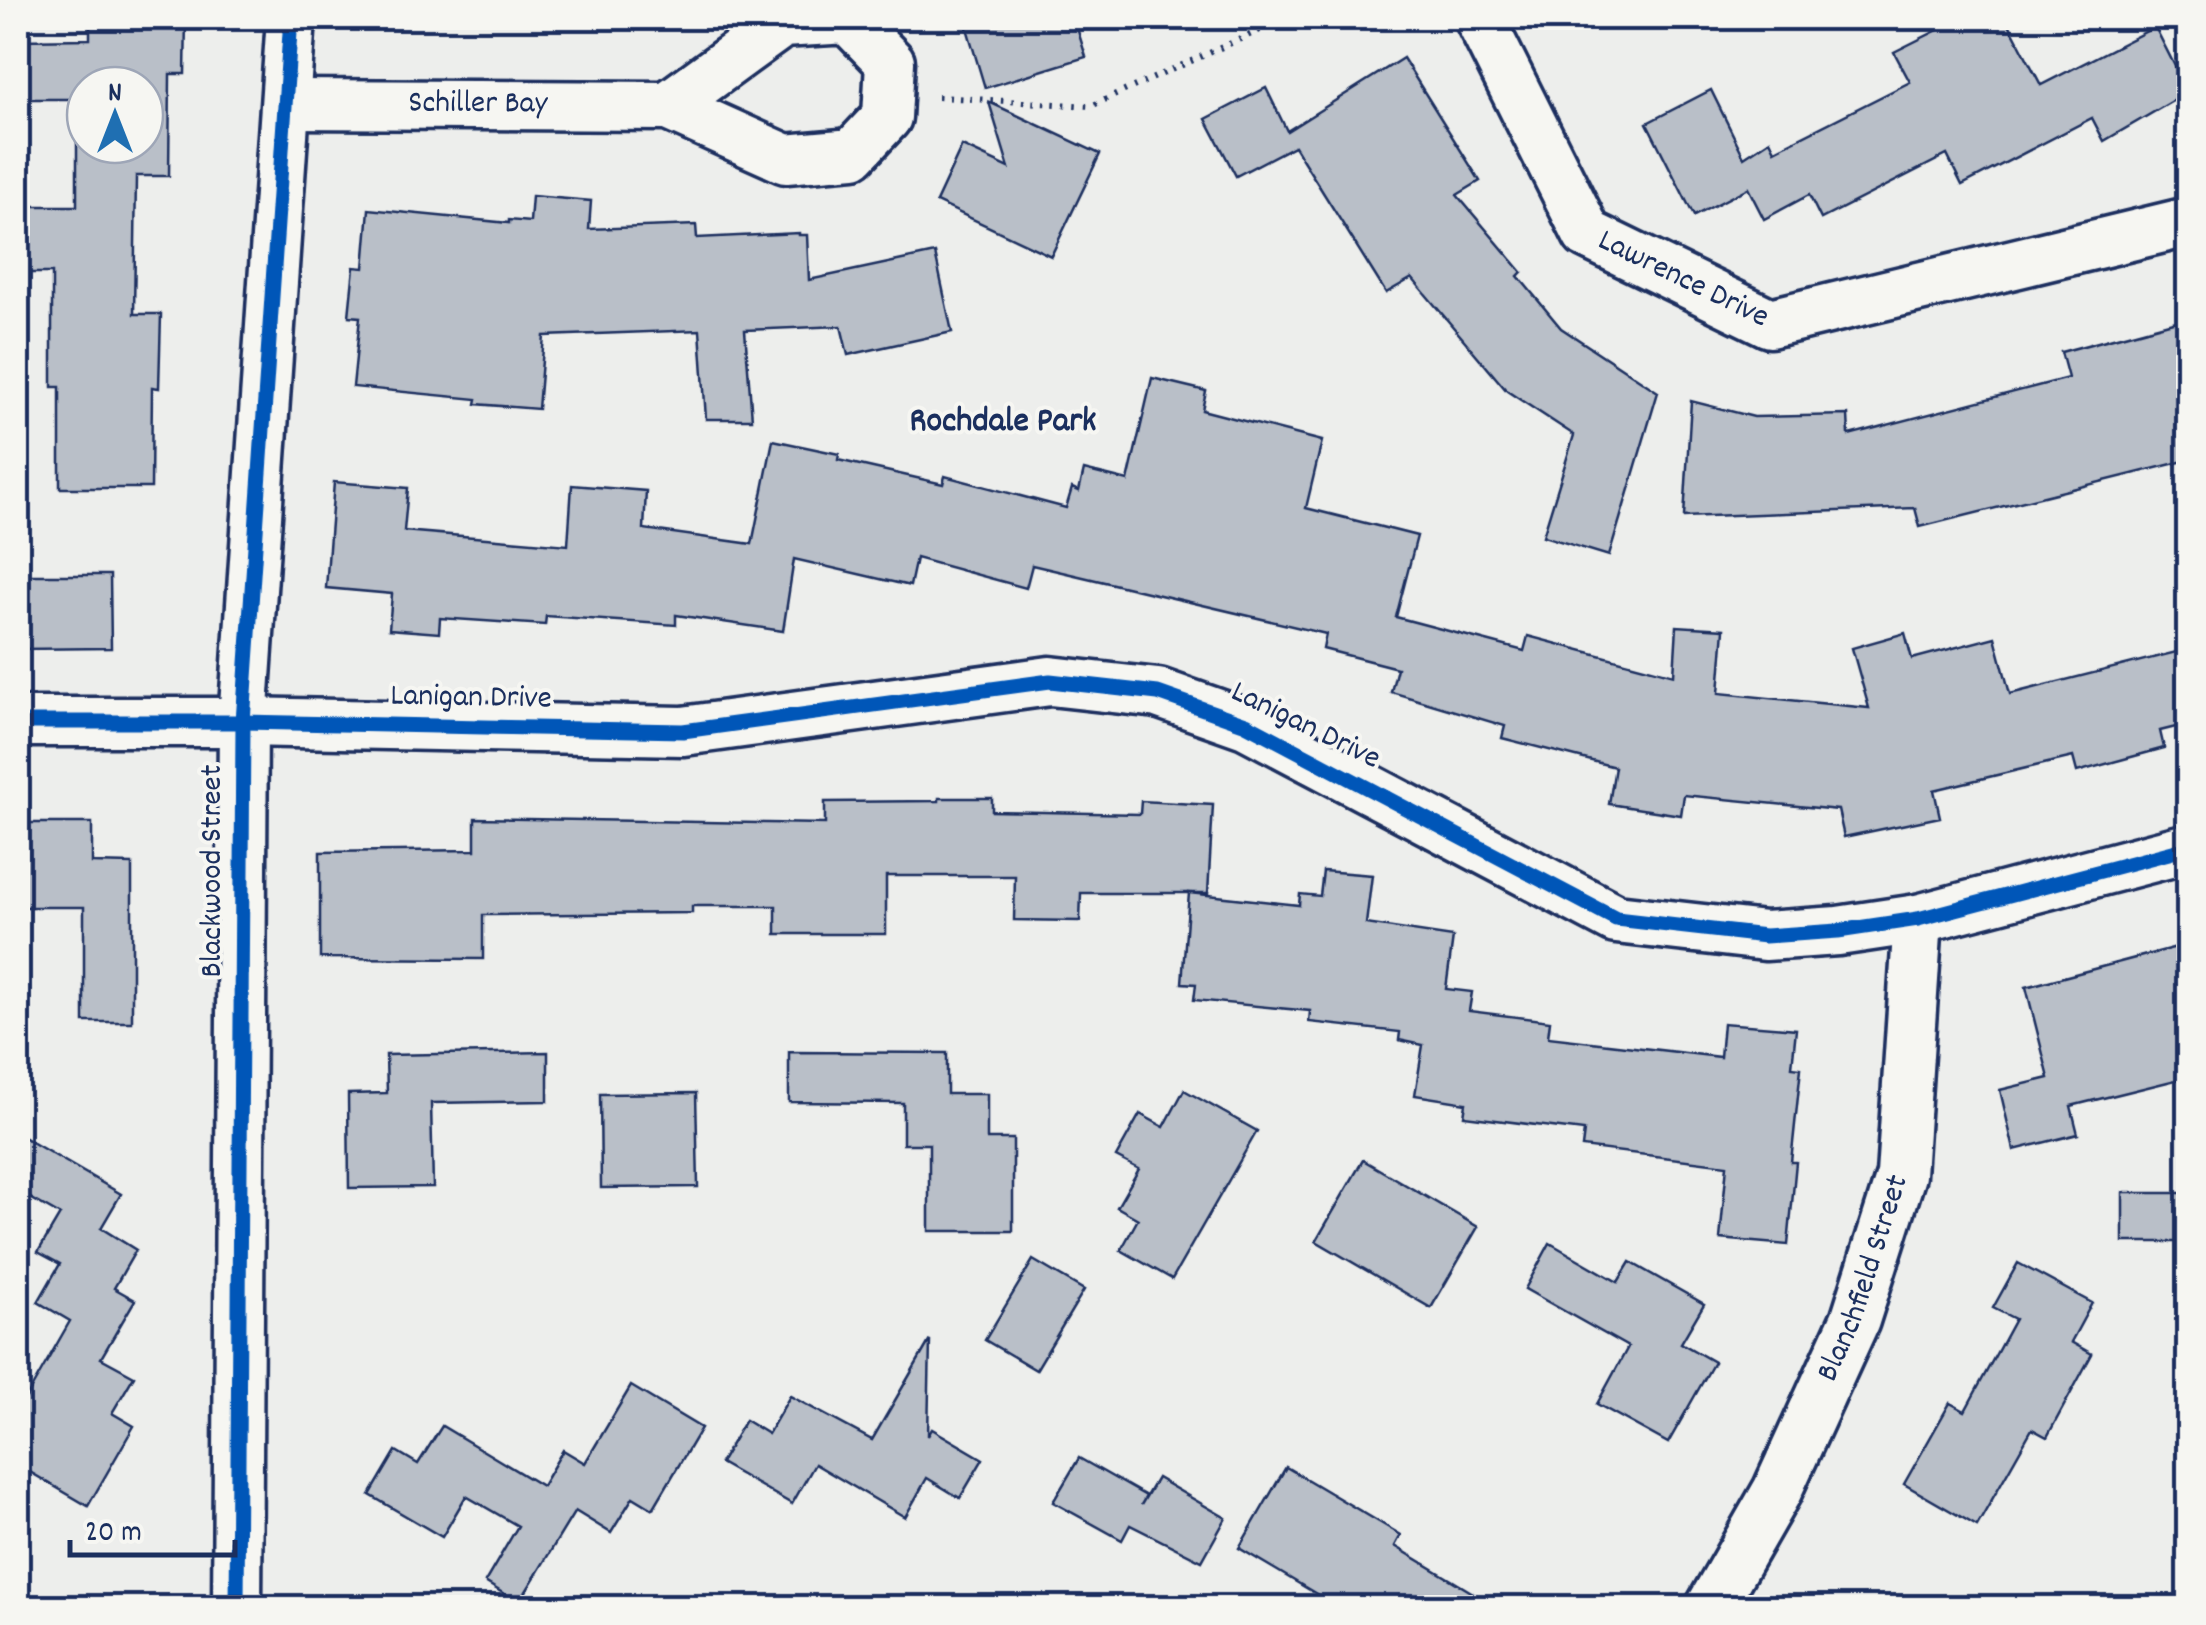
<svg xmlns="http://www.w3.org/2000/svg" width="2206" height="1625" font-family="Dekko,sans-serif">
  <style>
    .building { fill: #b9bfc8; stroke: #1b2f5e; stroke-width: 2.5; fill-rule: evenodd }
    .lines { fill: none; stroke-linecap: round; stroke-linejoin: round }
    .minor-casing { stroke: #1b2f5e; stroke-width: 55 }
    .path { stroke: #1b2f5e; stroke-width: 6; stroke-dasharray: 2.5 8; stroke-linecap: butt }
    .minor { stroke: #f6f6f2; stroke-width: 48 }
    .cycleway-casing { stroke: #f6f6f2; stroke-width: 21 }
    .cycleway { stroke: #0057b8; stroke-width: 15 }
    .labels { text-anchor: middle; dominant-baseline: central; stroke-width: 8; stroke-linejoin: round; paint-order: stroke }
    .street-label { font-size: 32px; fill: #1b2f5e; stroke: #f6f6f2 }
    .neighbourhood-label { font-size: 35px; font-weight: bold; fill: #1b2f5e; stroke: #f6f6f2 }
  </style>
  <rect width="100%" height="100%" fill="#edeeec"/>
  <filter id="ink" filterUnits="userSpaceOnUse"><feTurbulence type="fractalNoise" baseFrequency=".01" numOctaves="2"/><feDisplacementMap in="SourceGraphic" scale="20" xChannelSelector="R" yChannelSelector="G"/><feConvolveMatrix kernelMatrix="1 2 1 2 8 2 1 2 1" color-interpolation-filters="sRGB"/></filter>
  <g filter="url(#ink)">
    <!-- building -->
    <g class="building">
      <path d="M90 18H186L185 74H170L169 176H136L134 314H161L159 388 152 387 151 488H60V387H52V273H28V206H77V99H18V40L90 39ZM85 85H145V145H85Z"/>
      <path d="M964 18H1074L1086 57 985 88Z"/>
      <path d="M1962 18H2006L2041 85 2155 27 2188 92 2104 141 2092 118 1962 185 1947 155 1821 219 1809 195 1764 219 1748 188 1694 216 1647 123 1711 90 1744 157 1770 140 1775 150 1910 82 1894 52Z"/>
      <path d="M1403 58 1480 181 1457 195 1522 272 1518 276 1561 328 1658 392 1609 556 1543 536 1574 435 1507 391 1412 278 1386 293 1294 146 1236 176 1206 119 1266 88 1287 131Z"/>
      <path d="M989 102 1100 154 1051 256 936 202 962 146 1009 168Z"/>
      <path d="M532 196 591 201 589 229 696 225 697 238 799 233V235H807L809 280 935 253 952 332 848 355 841 326 745 330 752 419H706L700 330 544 336 538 409 476 404 477 399 353 387 360 317 349 316 354 267 364 268 369 209 509 223V220L530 222Z"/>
      <path d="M2188 318V460L1920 527 1915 508 1684 517 1691 401 1754 417 1848 415 1849 435 2068 378 2061 352Z"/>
      <path d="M1152 378 1206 391 1202 410 1322 441 1306 508 1417 536 1396 617 1524 651 1528 636 1674 675 1677 626 1724 629 1719 693 1869 708 1852 648 1905 633 1912 659 1995 637 2010 694 2188 649V724L2160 731 2164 748 2077 772 2073 757 1934 790 1940 817 1844 837 1838 810 1684 795 1681 815 1609 804 1615 767 1502 738 1505 726 1391 692 1397 668 1323 649 1326 634 1032 565 1026 588 916 558 910 586 794 559 783 631 676 615V625L546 616 545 625 440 618 439 633 389 629 392 594 326 588 334 482 408 488 404 531 568 545 572 485 646 491 644 529 752 544 773 440 839 454 838 460 943 484 945 476 1066 508 1072 488 1079 491 1084 470 1128 481Z"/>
      <path d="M18 575H110L111 648 18 649Z"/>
      <path d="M939 798H992V811L1140 814 1141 801 1213 805 1208 893H1081L1080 921 1014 920 1015 876H886V934H776V906H692V913L483 915V959L320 958V852L475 850V818L825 824V802L939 801Z"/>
      <path d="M18 823H92V863L132 864V1022H84V907H18Z"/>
      <path d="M1323 871 1372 875 1366 924 1453 937 1446 989 1472 992 1469 1011 1550 1021 1548 1037 1720 1057 1723 1023 1796 1029 1792 1067 1801 1068 1791 1162H1796L1788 1245 1720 1239 1727 1165 1582 1147 1584 1131 1464 1116 1466 1103 1415 1095 1423 1045 1399 1040 1400 1032 1309 1022 1310 1011 1194 1000 1196 984 1182 983 1189 893 1299 905 1300 894 1320 896Z"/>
      <path d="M2188 944V1077L2071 1106 2078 1134 2014 1150 2000 1090 2049 1078 2026 987Z"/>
      <path d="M548 1052V1101L431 1103 433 1187 349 1188 348 1094 387 1093 386 1055Z"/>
      <path d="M789 1052 947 1053V1094H987V1139H1013V1231H929V1144H903V1103L789 1102Z"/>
      <path d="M1184 1090 1257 1131 1172 1279 1121 1250 1138 1219 1117 1207 1139 1169 1116 1157 1140 1114 1164 1127Z"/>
      <path d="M696 1093 698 1187 601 1188 600 1094Z"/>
      <path d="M18 1134 121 1194 101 1228 136 1250 114 1288 135 1300 101 1358 134 1376 112 1413 134 1426 88 1506 18 1465V1412L70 1321 38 1302 60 1264 38 1252 60 1215 18 1191Z"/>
      <path d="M1363 1160 1478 1227 1431 1308 1316 1241Z"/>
      <path d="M2123 1193H2184L2183 1242H2123Z"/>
      <path d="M1550 1243 1618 1282 1630 1262 1704 1304 1681 1343 1714 1362 1668 1443 1597 1404 1628 1347 1525 1289Z"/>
      <path d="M1033 1260 1084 1290 1036 1370 985 1340Z"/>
      <path d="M2018 1263 2092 1303 2071 1342 2092 1354 2047 1437 2032 1429 1977 1526 1904 1484 1950 1403 1965 1411 2015 1319 1993 1308Z"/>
      <path d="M930 1340 928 1436 932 1429 983 1459 960 1498 927 1478 905 1517 815 1464 792 1504 720 1463 745 1420 768 1434 790 1396 872 1440Z"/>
      <path d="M631 1386 701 1428 653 1509 633 1497 611 1533 575 1511 519 1603 485 1582 518 1526 466 1496 442 1537 370 1495 396 1451 418 1464 442 1426 542 1486 563 1450 585 1463Z"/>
      <path d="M1079 1458 1146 1496 1141 1505 1157 1478 1226 1518 1202 1561 1130 1525 1122 1540 1053 1502Z"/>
      <path d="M1286 1467 1401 1535 1395 1546 1498 1608H1340L1239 1548Z"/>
    </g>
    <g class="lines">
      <!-- minor casing -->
      <g class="minor-casing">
        <g id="minor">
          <path id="s1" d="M1479 18 1587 234 1770 323 2188 222"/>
          <path id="s2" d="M288 104 668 106 786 159 853 153 887 117 890 62 848 19 782 23 668 106"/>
          <path d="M18 722H243L683 731 1050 681 1158 693 1246 724 1616 919 1765 936 1838 931 1918 919 2188 848"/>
          <path d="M237 1608 243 722 291 18"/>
          <path id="s3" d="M1710 1608 1777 1491 1855 1320 1901 1175 1918 919"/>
        </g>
      </g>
      <!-- path -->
      <path class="path" d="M938 97 1091 106 1287 18"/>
      <!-- minor -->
      <use href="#minor" class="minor"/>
      <!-- cycleway casing -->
      <g class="cycleway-casing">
        <g id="cycleway">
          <path d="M18 722H243L683 731 1050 681 1158 693 1246 724 1616 919 1765 936 1838 931 1918 919 2188 848"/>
          <path d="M237 1608 243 722 291 18"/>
        </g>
      </g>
      <!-- cycleway -->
      <use href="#cycleway" class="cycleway"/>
    </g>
  </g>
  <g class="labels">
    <!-- street labels -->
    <g class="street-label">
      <text stroke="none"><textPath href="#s2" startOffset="190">Schiller Bay</textPath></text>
      <text stroke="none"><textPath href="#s1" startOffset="348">Lawrence Drive</textPath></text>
      <text transform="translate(471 699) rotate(1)">Lanigan Drive</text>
      <text transform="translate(1305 727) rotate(26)">Lanigan Drive</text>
      <text transform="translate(214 871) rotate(-90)">Blackwood Street</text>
      <text stroke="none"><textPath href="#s3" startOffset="365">Blanchfield Street</textPath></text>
    </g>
    <!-- neighbourhood labels -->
    <g class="neighbourhood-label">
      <text x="1003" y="423">Rochdale Park</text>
    </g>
  </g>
  <!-- margin -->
  <rect width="2206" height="1625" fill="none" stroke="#f6f6f2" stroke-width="60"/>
  <rect x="30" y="30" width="2146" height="1565" fill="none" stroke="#1b2f5e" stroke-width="4" filter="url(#ink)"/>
  <!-- north arrow -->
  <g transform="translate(115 115)"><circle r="48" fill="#f6f6f2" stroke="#9ea6b7" stroke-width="2.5"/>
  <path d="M0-8L18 38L0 25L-18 38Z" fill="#1f6fb2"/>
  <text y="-15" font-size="28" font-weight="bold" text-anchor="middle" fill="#1b2f5e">N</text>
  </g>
  <!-- scale -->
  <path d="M70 1540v15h165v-15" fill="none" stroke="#1b2f5e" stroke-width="5"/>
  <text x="85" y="1540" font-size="30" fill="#1b2f5e" stroke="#f6f6f2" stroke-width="8" paint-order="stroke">20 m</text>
</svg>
